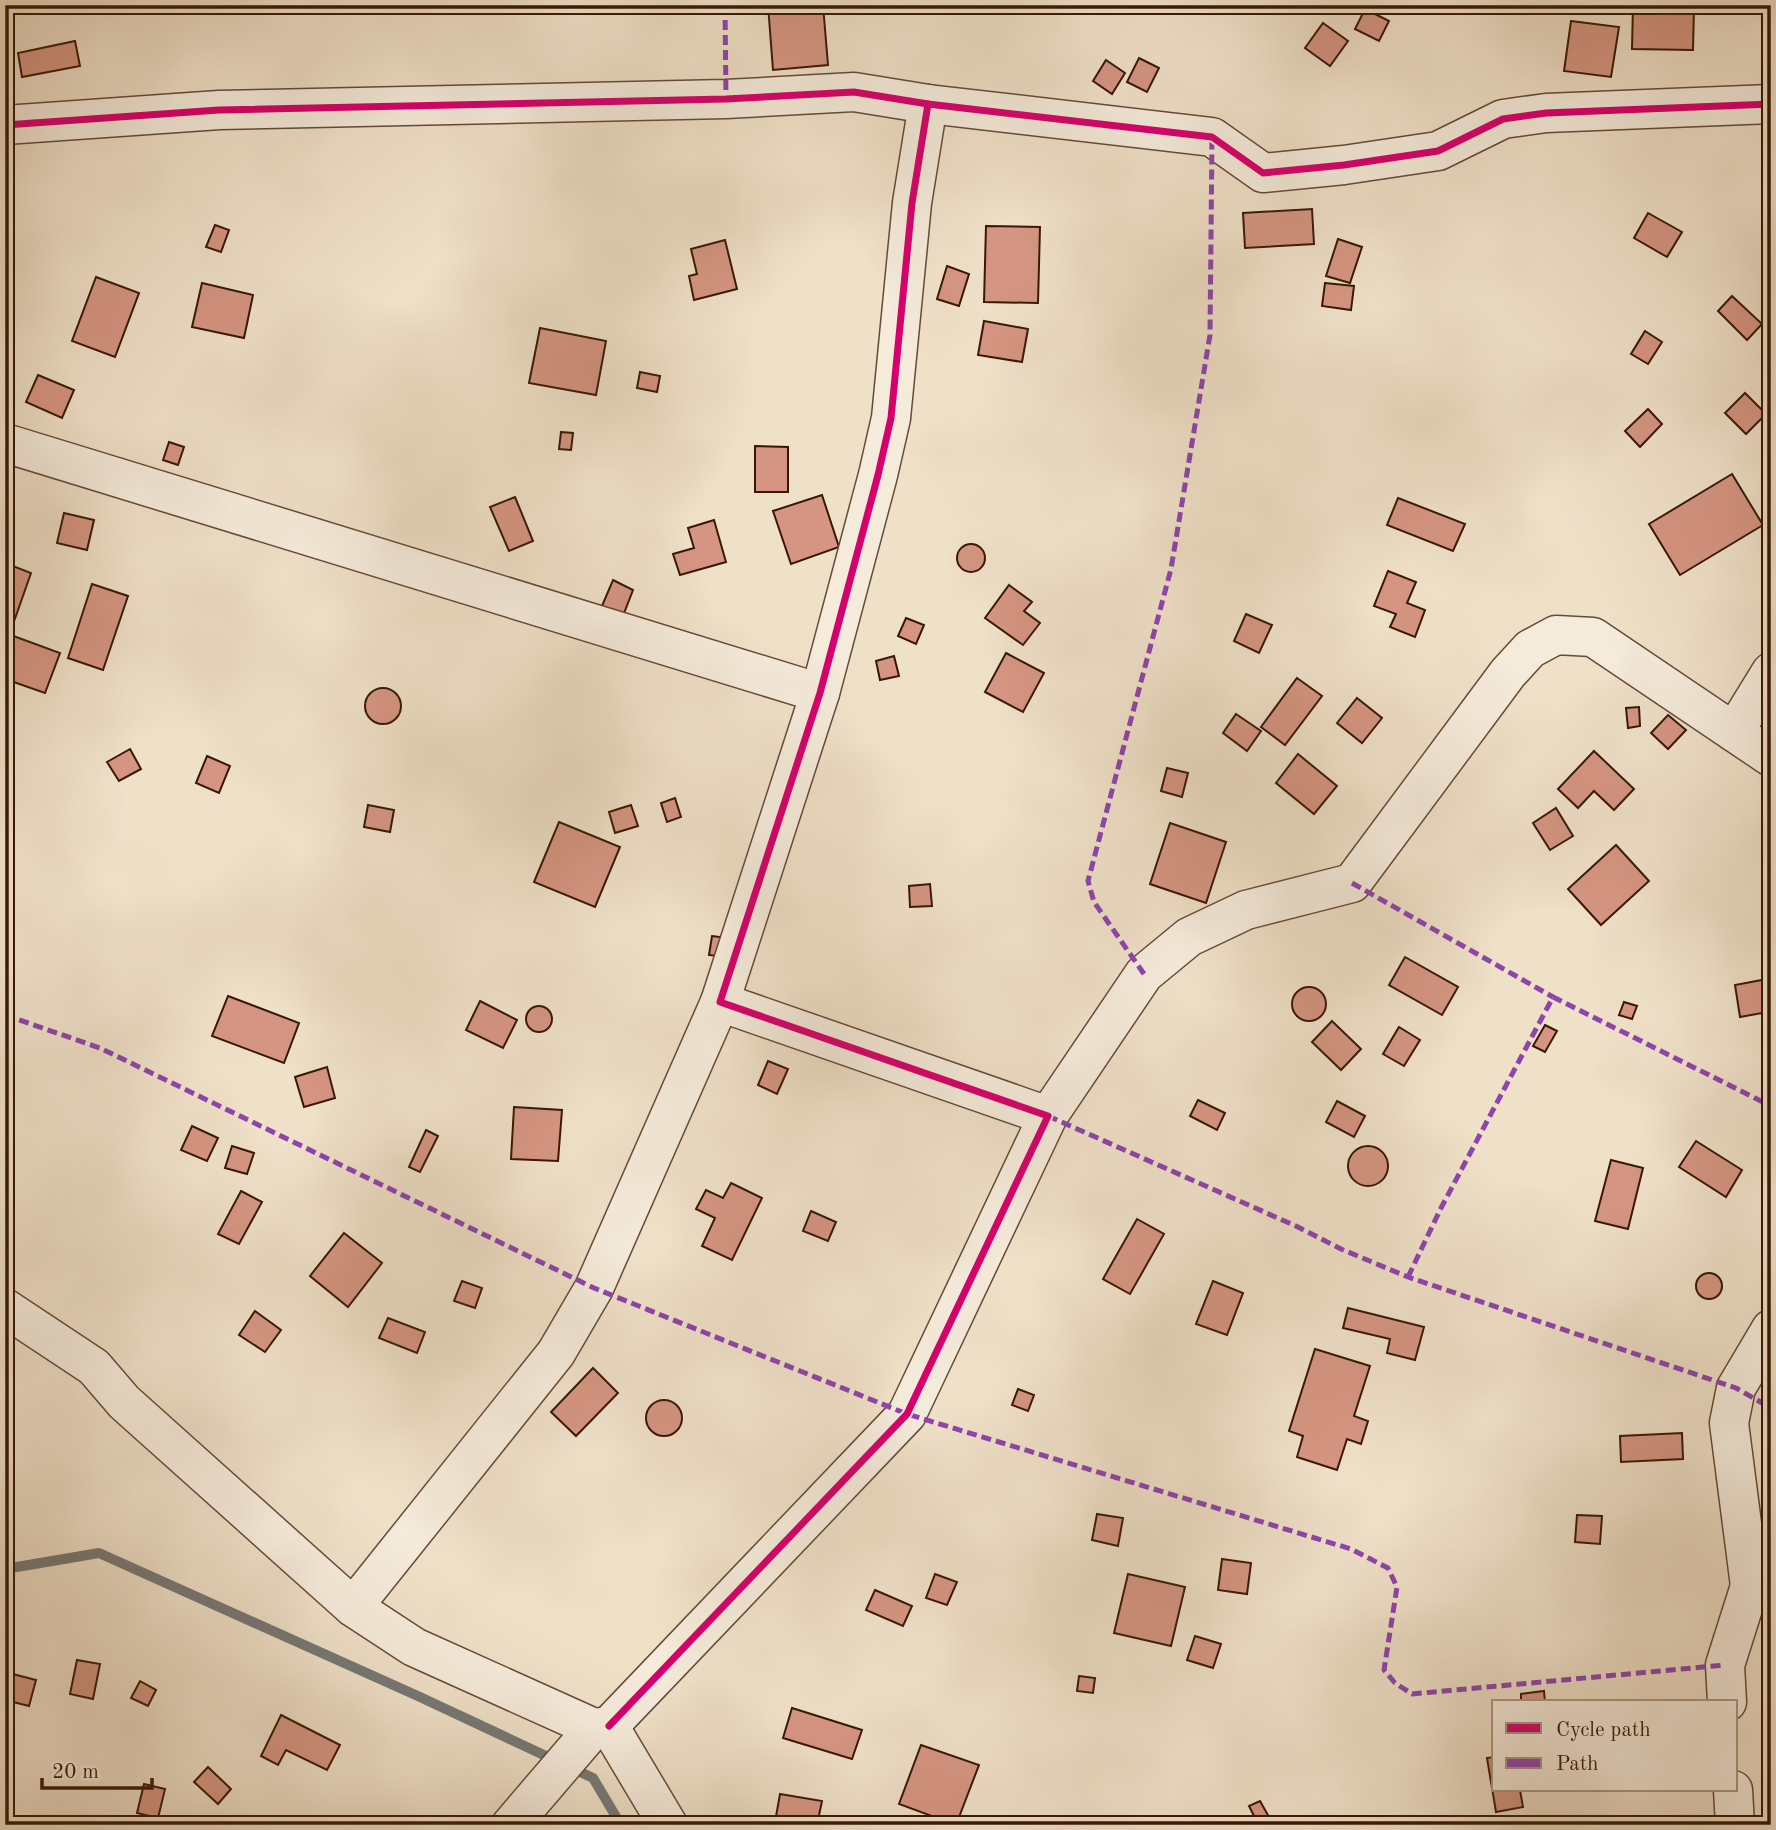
<svg xmlns="http://www.w3.org/2000/svg" width="1776" height="1830" font-family="'Old Standard TT',serif">
  <style>
    .lines { fill: none; stroke-linecap: round; stroke-linejoin: round }
    .stream { stroke: #767975; stroke-width: 10 }
    .building { fill: #d59582; stroke: #381805; stroke-width: 2 }
    .minor-casing { stroke: #664a36; stroke-width: 41 }
    .minor { stroke: #f5ebdb; stroke-width: 38 }
    .quiet { stroke: #8e44ad; stroke-width: 5; stroke-dasharray: 10 5; stroke-linecap: butt }
    .cycleway-casing { stroke: #f5ebdb; stroke-width: 11 }
    .cycleway { stroke: #d6006c; stroke-width: 7 }
  </style>
  <rect width="100%" height="100%" fill="#efe0c8"/>
  <filter id="stains"><feTurbulence type="fractalNoise" baseFrequency=".00286" numOctaves="4"/><feColorMatrix values="0 0 0 0 .2 0 0 0 0 .09 0 0 0 0 .02 0 0 0 .5 -.17"/></filter>
  <radialGradient id="worn" r=".72"><stop offset=".6" stop-color="#630" stop-opacity="0"/><stop offset="1" stop-color="#630" stop-opacity=".3"/></radialGradient>
  <g class="lines">
    <!-- stream -->
    <path class="stream" d="M5 1569 99 1553 420 1697 593 1778 621 1825"/>
  </g>
  <!-- building -->
  <g class="building">
    <path d="M768 5H823L828 65 773 70Z"/>
    <path d="M1558 5H1586L1585 11 1558 10Z"/>
    <path d="M1633 5H1694L1693 50 1632 49Z"/>
    <path d="M1365 9 1389 21 1379 41 1355 29Z"/>
    <path d="M1571 21 1619 27 1611 77 1564 71Z"/>
    <path d="M1323 23 1348 41 1330 66 1305 48Z"/>
    <path d="M75 41 80 66 22 77 18 53Z"/>
    <path d="M1139 58 1159 68 1147 92 1127 82Z"/>
    <path d="M1106 60 1125 73 1112 94 1093 81Z"/>
    <path d="M1312 209 1314 244 1245 248 1243 213Z"/>
    <path d="M1648 213 1682 232 1667 257 1634 238Z"/>
    <path d="M215 225 229 230 221 252 206 247Z"/>
    <path d="M986 226 1040 227 1038 303 984 302Z"/>
    <path d="M1338 239 1362 247 1350 283 1326 276Z"/>
    <path d="M725 240 737 289 694 300 689 276 697 274 691 249Z"/>
    <path d="M947 266 969 274 959 306 937 299Z"/>
    <path d="M96 277 139 293 115 357 72 341Z"/>
    <path d="M202 283 253 295 244 338 192 327Z"/>
    <path d="M1325 283 1354 286 1351 310 1322 306Z"/>
    <path d="M1732 296 1762 324 1747 340 1718 311Z"/>
    <path d="M984 321 1028 329 1022 362 978 355Z"/>
    <path d="M540 328 606 341 596 395 529 383Z"/>
    <path d="M1645 331 1662 342 1648 364 1631 354Z"/>
    <path d="M640 372 660 376 657 392 637 388Z"/>
    <path d="M38 375 74 390 62 418 26 402Z"/>
    <path d="M1745 393 1766 414 1746 434 1725 413Z"/>
    <path d="M1648 409 1662 424 1640 447 1625 431Z"/>
    <path d="M561 432 573 433 571 450 559 449Z"/>
    <path d="M169 442 184 447 178 465 163 460Z"/>
    <path d="M755 446 788 447V492H755Z"/>
    <path d="M1732 474 1763 525 1680 575 1649 524Z"/>
    <path d="M822 495 839 547 791 564 773 511Z"/>
    <path d="M515 497 533 541 509 551 490 507Z"/>
    <path d="M1398 498 1465 524 1453 551 1387 525Z"/>
    <path d="M64 513 94 520 87 550 57 543Z"/>
    <path d="M714 520 726 562 680 575 673 554 694 548 688 528Z"/>
    <circle cx="971" cy="558" r="14"/>
    <path d="M5 563 31 573 11 630 5 628Z"/>
    <path d="M1388 571 1416 582 1407 603 1425 610 1415 637 1390 627 1396 614 1374 606Z"/>
    <path d="M613 580 633 590 621 621 599 613Z"/>
    <path d="M92 584 128 596 103 670 68 658Z"/>
    <path d="M1009 585 1032 602 1024 611 1040 623 1023 645 985 618Z"/>
    <path d="M1246 614 1272 625 1259 653 1234 641Z"/>
    <path d="M906 618 924 625 916 644 898 636Z"/>
    <path d="M8 634 60 653 45 693 5 679V641Z"/>
    <path d="M1006 653 1044 673 1023 712 985 692Z"/>
    <path d="M894 656 899 676 880 680 876 661Z"/>
    <path d="M1297 678 1322 696 1285 745 1261 727Z"/>
    <circle cx="383" cy="706" r="18"/>
    <path d="M1357 698 1382 718 1362 743 1337 723Z"/>
    <path d="M1639 707 1640 726 1628 728 1626 708Z"/>
    <path d="M1236 714 1261 731 1247 751 1223 733Z"/>
    <path d="M1668 715 1686 730 1668 749 1651 733Z"/>
    <path d="M130 749 141 769 119 781 107 762Z"/>
    <path d="M1594 751 1634 789 1614 810 1594 791 1578 808 1558 789Z"/>
    <path d="M1298 754 1337 786 1314 814 1276 783Z"/>
    <path d="M207 756 230 766 219 793 196 783Z"/>
    <path d="M1167 768 1188 773 1182 797 1161 791Z"/>
    <path d="M675 798 681 817 667 822 661 803Z"/>
    <path d="M368 805 394 810 390 832 364 827Z"/>
    <path d="M631 805 638 826 615 833 609 812Z"/>
    <path d="M1556 808 1573 836 1550 850 1533 823Z"/>
    <path d="M559 822 620 847 595 907 534 882Z"/>
    <path d="M1170 823 1226 842 1206 903 1150 884Z"/>
    <path d="M1616 845 1649 881 1601 925 1568 889Z"/>
    <path d="M930 884 932 906 910 907 909 886Z"/>
    <path d="M712 936 727 938 725 957 709 955Z"/>
    <path d="M1405 957 1458 987 1442 1015 1389 985Z"/>
    <path d="M1762 980 1768 1012 1740 1017 1735 985Z"/>
    <circle cx="1309" cy="1004" r="17"/>
    <path d="M228 996 299 1023 284 1063 212 1036Z"/>
    <path d="M480 1001 517 1020 503 1048 466 1030Z"/>
    <path d="M1624 1002 1637 1006 1632 1019 1619 1015Z"/>
    <circle cx="539" cy="1019" r="13"/>
    <path d="M1332 1021 1361 1049 1341 1070 1312 1042Z"/>
    <path d="M1545 1025 1557 1031 1545 1052 1533 1046Z"/>
    <path d="M1399 1027 1420 1040 1404 1066 1383 1054Z"/>
    <path d="M768 1061 788 1069 777 1094 758 1085Z"/>
    <path d="M327 1067 335 1098 304 1107 295 1077Z"/>
    <path d="M1198 1100 1225 1113 1217 1130 1190 1116Z"/>
    <path d="M1337 1101 1365 1116 1354 1137 1326 1122Z"/>
    <path d="M514 1107 562 1110 558 1161 511 1159Z"/>
    <path d="M192 1126 218 1138 207 1161 181 1150Z"/>
    <path d="M426 1130 438 1136 420 1172 409 1167Z"/>
    <path d="M1696 1141 1742 1170 1726 1197 1679 1167Z"/>
    <circle cx="1368" cy="1166" r="20"/>
    <path d="M232 1146 254 1153 247 1174 225 1168Z"/>
    <path d="M1611 1160 1643 1168 1628 1229 1595 1221Z"/>
    <path d="M731 1183 762 1198 732 1260 702 1246 715 1218 696 1209 706 1190 723 1198Z"/>
    <path d="M241 1191 262 1202 239 1244 218 1234Z"/>
    <path d="M811 1211 836 1222 828 1241 803 1231Z"/>
    <path d="M1137 1219 1164 1234 1130 1294 1103 1279Z"/>
    <path d="M344 1233 382 1263 348 1307 310 1276Z"/>
    <circle cx="1709" cy="1286" r="13"/>
    <path d="M462 1281 482 1288 475 1308 454 1301Z"/>
    <path d="M1213 1281 1243 1293 1227 1335 1196 1324Z"/>
    <path d="M1348 1308 1424 1327 1415 1360 1387 1353 1390 1339 1343 1328Z"/>
    <path d="M255 1311 281 1330 265 1352 239 1335Z"/>
    <path d="M388 1318 425 1332 417 1353 379 1338Z"/>
    <path d="M1315 1349 1370 1366 1354 1416 1368 1421 1361 1444 1347 1439 1337 1470 1297 1457 1303 1436 1289 1431Z"/>
    <path d="M593 1368 618 1393 576 1436 551 1412Z"/>
    <path d="M1018 1389 1034 1395 1028 1411 1012 1405Z"/>
    <circle cx="664" cy="1418" r="18"/>
    <path d="M1682 1433 1683 1459 1621 1462 1620 1436Z"/>
    <path d="M1097 1514 1123 1518 1118 1546 1092 1540Z"/>
    <path d="M1577 1515 1602 1516 1600 1544 1575 1542Z"/>
    <path d="M1222 1559 1251 1563 1247 1594 1218 1590Z"/>
    <path d="M935 1574 957 1582 947 1605 926 1598Z"/>
    <path d="M1128 1574 1185 1587 1171 1646 1114 1633Z"/>
    <path d="M875 1590 912 1606 903 1626 866 1610Z"/>
    <path d="M1195 1636 1221 1644 1213 1668 1187 1660Z"/>
    <path d="M77 1660 100 1664 93 1699 70 1694Z"/>
    <path d="M5 1672 36 1680 29 1706 5 1700Z"/>
    <path d="M1079 1676 1095 1678 1093 1693 1077 1691Z"/>
    <path d="M140 1681 156 1690 148 1706 131 1698Z"/>
    <path d="M1544 1691 1545 1702H1521V1694Z"/>
    <path d="M792 1708 862 1730 852 1759 783 1738Z"/>
    <path d="M281 1715 340 1745 327 1770 286 1750 278 1765 261 1756Z"/>
    <path d="M921 1745 979 1765 956 1825 899 1804Z"/>
    <path d="M1494 1757V1790H1520L1523 1807 1496 1812 1487 1758Z"/>
    <path d="M208 1767 231 1789 218 1804 194 1782Z"/>
    <path d="M144 1784 165 1789 158 1818 137 1813Z"/>
    <path d="M780 1794 822 1801 817 1825 775 1822Z"/>
    <path d="M1260 1801 1269 1817 1257 1822 1249 1806Z"/>
  </g>
  <g class="lines">
    <!-- minor casing -->
    <g class="minor-casing">
      <g id="minor">
        <path d="M5 125 219 110 726 99 854 92 928 104 1212 137 1263 173 1344 165 1438 151 1503 119 1546 113 1771 104"/>
        <path d="M5 443 820 693"/>
        <path d="M1734 732 1771 672"/>
        <path d="M1048 1116 1144 974 1189 937 1246 910 1352 883 1508 673 1530 649 1556 635 1593 637 1771 757"/>
        <path d="M5 1308 94 1367 124 1402 353 1607 414 1647 594 1728 609 1726 668 1825"/>
        <path d="M1750 1586 1729 1423 1736 1388 1771 1329"/>
        <path d="M353 1607 556 1353 594 1288 720 1002"/>
        <path d="M1727 1702 1725 1665 1750 1586 1763 1565"/>
        <path d="M609 1726 907 1414 1048 1116 720 1002 820 693 878 475 891 418 912 203 928 104"/>
        <path d="M1733 1790 1735 1825"/>
        <path d="M511 1825 594 1728"/>
      </g>
    </g>
    <!-- minor -->
    <use href="#minor" class="minor"/>
    <!-- quiet -->
    <g class="quiet">
      <path d="M725 5 726 99"/>
      <path d="M1352 883 1553 997"/>
      <path d="M1144 974 1094 902 1088 881 1171 569 1210 335 1212 137"/>
      <path d="M5 1015 100 1048 594 1288 907 1414 1351 1549 1388 1568 1397 1587 1384 1670 1395 1683 1412 1694 1725 1665"/>
      <path d="M1048 1116 1298 1227 1341 1249 1408 1277 1736 1388 1771 1408"/>
      <path d="M1408 1277 1441 1208 1553 997 1771 1106"/>
    </g>
    <!-- cycleway casing -->
    <g class="cycleway-casing">
      <g id="cycleway">
        <path d="M5 125 219 110 726 99 854 92 928 104 1212 137 1263 173 1344 165 1438 151 1503 119 1546 113 1771 104"/>
        <path d="M609 1726 907 1414 1048 1116 720 1002 820 693 878 475 891 418 912 203 928 104"/>
      </g>
    </g>
    <!-- cycleway -->
    <use href="#cycleway" class="cycleway"/>
  </g>
  <!-- margin -->
  <rect width="1776" height="1830" fill="none" stroke="#efe0c8" stroke-width="28"/>
  <rect x="7" y="7" width="1762" height="1816" fill="none" stroke="#381805" stroke-width="3.5"/>
  <rect x="14" y="14" width="1748" height="1802" fill="none" stroke="#381805" stroke-width="2"/>
  <!-- legend -->
  <rect x="1492" y="1700" width="245" height="91" fill="#f5ebdb" stroke="#a99785" stroke-width="2"/>
  <rect x="1506" y="1723" width="35" height="10" fill="#d6006c" stroke="#a99785" stroke-width="2"/>
  <text x="1556" y="1736" font-size="21" fill="#381805">Cycle path</text>
  <rect x="1506" y="1758" width="35" height="10" fill="#8e44ad" stroke="#a99785" stroke-width="2"/>
  <text x="1556" y="1770" font-size="21" fill="#381805">Path</text>
  <!-- scale -->
  <path d="M42 1778v10h110v-10" fill="none" stroke="#381805" stroke-width="3.5"/>
  <text x="52" y="1778" font-size="21" fill="#381805" stroke="#f5ebdb" stroke-width="5" paint-order="stroke">20 m</text>
  <rect width="100%" height="100%" filter="url(#stains)"/>
  <rect width="100%" height="100%" fill="url(#worn)"/>
</svg>
